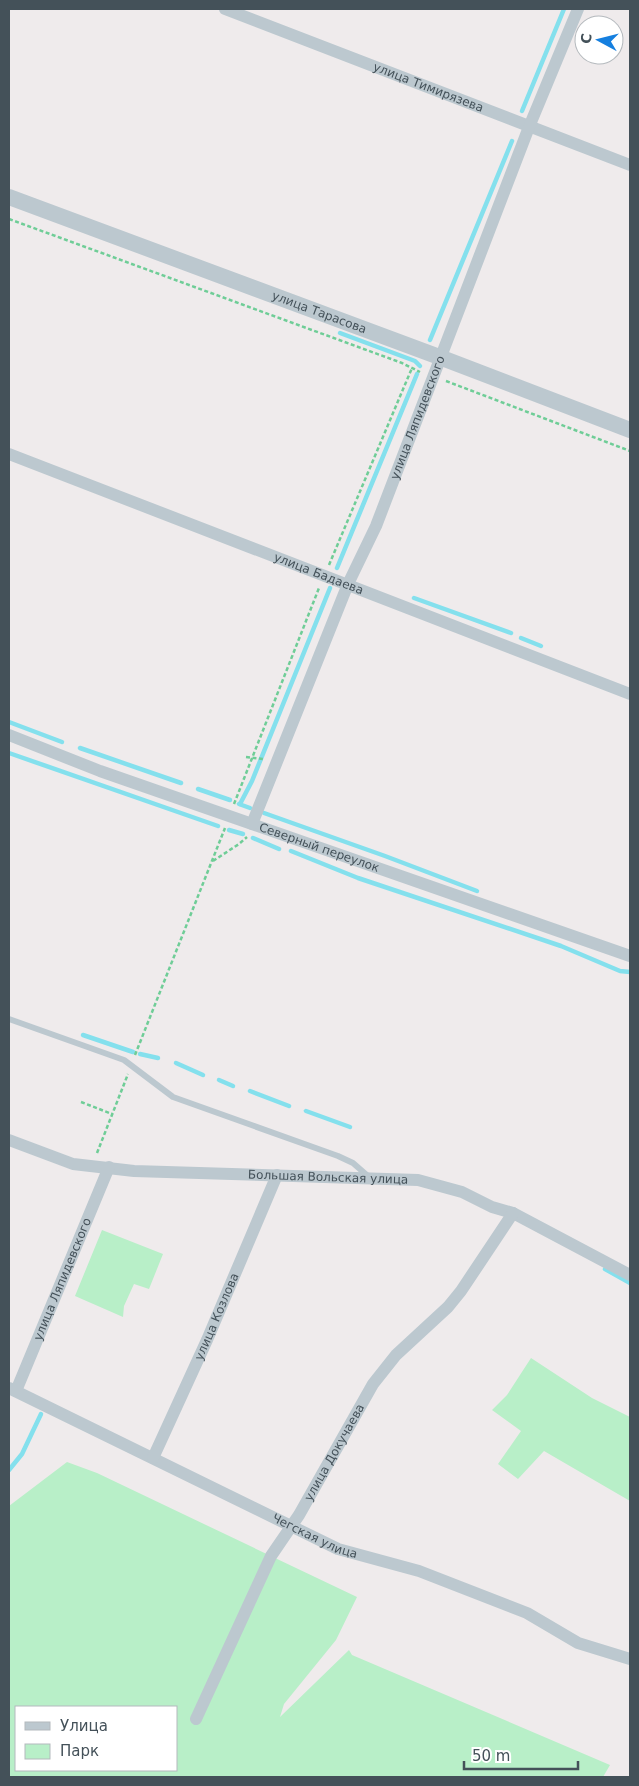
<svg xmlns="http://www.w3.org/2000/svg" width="639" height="1786" font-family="'DejaVu Sans',sans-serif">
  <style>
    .green { fill: #b8efc8; fill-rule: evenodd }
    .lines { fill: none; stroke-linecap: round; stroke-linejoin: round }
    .stream { stroke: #84e0ed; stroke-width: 4.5 }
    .path { stroke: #6fcd97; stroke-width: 2.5; stroke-dasharray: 4 2.5; stroke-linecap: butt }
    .service { stroke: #bcc8cf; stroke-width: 6 }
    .minor { stroke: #bcc8cf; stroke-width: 12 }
    .tertiary { stroke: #bcc8cf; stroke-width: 16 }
    .labels { text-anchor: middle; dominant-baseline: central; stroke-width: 4; stroke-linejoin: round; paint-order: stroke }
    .street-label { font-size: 12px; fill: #445159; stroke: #fff }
  </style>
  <rect width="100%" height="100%" fill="#efebec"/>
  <!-- green -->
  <g class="green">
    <path d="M102 1230 163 1254 149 1289 134 1284 124 1306 123 1317 75 1296Z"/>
    <path d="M531 1358 592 1398 630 1417V1501L544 1451 518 1479 498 1464 521 1431 492 1410 507 1395Z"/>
    <path d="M67 1462 97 1473 357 1597 336 1640 284 1704 280 1717 349 1650 352 1655 610 1765 603 1777H9V1506ZM16 1707H176V1770H16Z"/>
  </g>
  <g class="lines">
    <!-- stream -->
    <g class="stream">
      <path d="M522 111 564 9"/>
      <path d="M340 333 415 361 420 366"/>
      <path d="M430 340 512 141"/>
      <path d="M337 568 417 374"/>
      <path d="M414 598 511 633"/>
      <path d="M521 638 541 646"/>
      <path d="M9 722 62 742"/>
      <path d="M80 748 181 783"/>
      <path d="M9 753 218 826"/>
      <path d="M198 789 230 800"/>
      <path d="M239 804 250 808"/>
      <path d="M240 804 252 781 330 588"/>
      <path d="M264 813 385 856 477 891"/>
      <path d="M229 830 243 834"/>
      <path d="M253 838 279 849"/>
      <path d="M291 851 358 878 561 946 620 971 630 972"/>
      <path d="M83 1035 133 1052"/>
      <path d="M140 1054 158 1058"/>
      <path d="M176 1063 203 1075"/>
      <path d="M219 1080 233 1086"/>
      <path d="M250 1091 289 1106"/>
      <path d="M306 1111 350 1127"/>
      <path d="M605 1269 630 1283"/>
      <path d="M9 1470 22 1454 41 1414"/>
    </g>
    <!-- path -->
    <g class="path">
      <path d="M9 219 402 363 420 372"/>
      <path d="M446 381 630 451"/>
      <path d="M329 565 412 368"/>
      <path d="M246 757 263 759"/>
      <path d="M234 804 319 588"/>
      <path d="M213 861 239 844 247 837"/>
      <path d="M135 1055 225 828"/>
      <path d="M81 1102 112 1114"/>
      <path d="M97 1153 128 1074"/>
    </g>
    <!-- service -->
    <path class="service" d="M9 1019 124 1060 173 1097 338 1156 353 1163 369 1177"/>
    <!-- minor -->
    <g class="minor">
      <path id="s1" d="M225 9 630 165"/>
      <path id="s2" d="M9 454 630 694"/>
      <path id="s3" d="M9 735 100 771 630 956"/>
      <path id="s4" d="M252 824 348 584 376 526 529 127 578 9"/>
      <path id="s5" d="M9 1140 73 1164 134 1171 418 1180 462 1192 492 1207 513 1213 630 1275"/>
      <path id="s6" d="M9 1388 338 1549 419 1571 527 1613 578 1643 630 1659"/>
      <path id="s7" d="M16 1391 109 1167"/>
      <path id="s8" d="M153 1458 207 1340 277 1175"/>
      <path id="s9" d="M196 1719 271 1556 299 1515 373 1384 396 1355 448 1307 461 1291 513 1213"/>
    </g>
    <!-- tertiary -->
    <path class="tertiary" id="s10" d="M9 197 442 358 630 430"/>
  </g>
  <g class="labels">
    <!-- street labels -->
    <g class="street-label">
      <text stroke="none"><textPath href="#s1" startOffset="218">улица Тимирязева</textPath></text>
      <text stroke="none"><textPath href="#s10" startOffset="331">улица Тарасова</textPath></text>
      <text stroke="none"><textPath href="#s4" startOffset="439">улица Ляпидевского</textPath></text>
      <text stroke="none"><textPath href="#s2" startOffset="332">улица Бадаева</textPath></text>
      <text stroke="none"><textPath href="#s3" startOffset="330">Северный переулок</textPath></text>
      <text stroke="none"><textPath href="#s5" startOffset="324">Большая Вольская улица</textPath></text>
      <text stroke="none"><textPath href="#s7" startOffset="121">улица Ляпидевского</textPath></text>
      <text stroke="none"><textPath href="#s8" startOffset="155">улица Козлова</textPath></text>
      <text stroke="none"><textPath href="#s9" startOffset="301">улица Докучаева</textPath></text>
      <text stroke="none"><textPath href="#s6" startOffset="340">Чегская улица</textPath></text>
    </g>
  </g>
  <!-- border -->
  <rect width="639" height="1786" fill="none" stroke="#445159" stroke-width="20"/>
  <!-- legend -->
  <rect x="15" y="1706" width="162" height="65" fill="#ffffff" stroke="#b4b9bd"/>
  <rect x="25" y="1722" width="25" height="8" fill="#bcc8cf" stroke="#b4b9bd"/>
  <text x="60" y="1731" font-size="15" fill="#445159">Улица</text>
  <rect x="25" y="1744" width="25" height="15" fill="#b8efc8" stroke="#b4b9bd"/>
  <text x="60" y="1756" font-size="15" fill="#445159">Парк</text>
  <!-- north arrow -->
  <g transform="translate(599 40) rotate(277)"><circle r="24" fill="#ffffff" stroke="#b4b9bd"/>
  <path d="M0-4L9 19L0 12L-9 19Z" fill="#157fdf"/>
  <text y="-8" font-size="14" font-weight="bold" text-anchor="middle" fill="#445159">С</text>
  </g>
  <!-- scale -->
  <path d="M464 1761v8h114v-8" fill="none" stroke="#445159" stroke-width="2.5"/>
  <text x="472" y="1761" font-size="15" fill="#445159" stroke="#ffffff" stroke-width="4" paint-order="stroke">50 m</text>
</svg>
